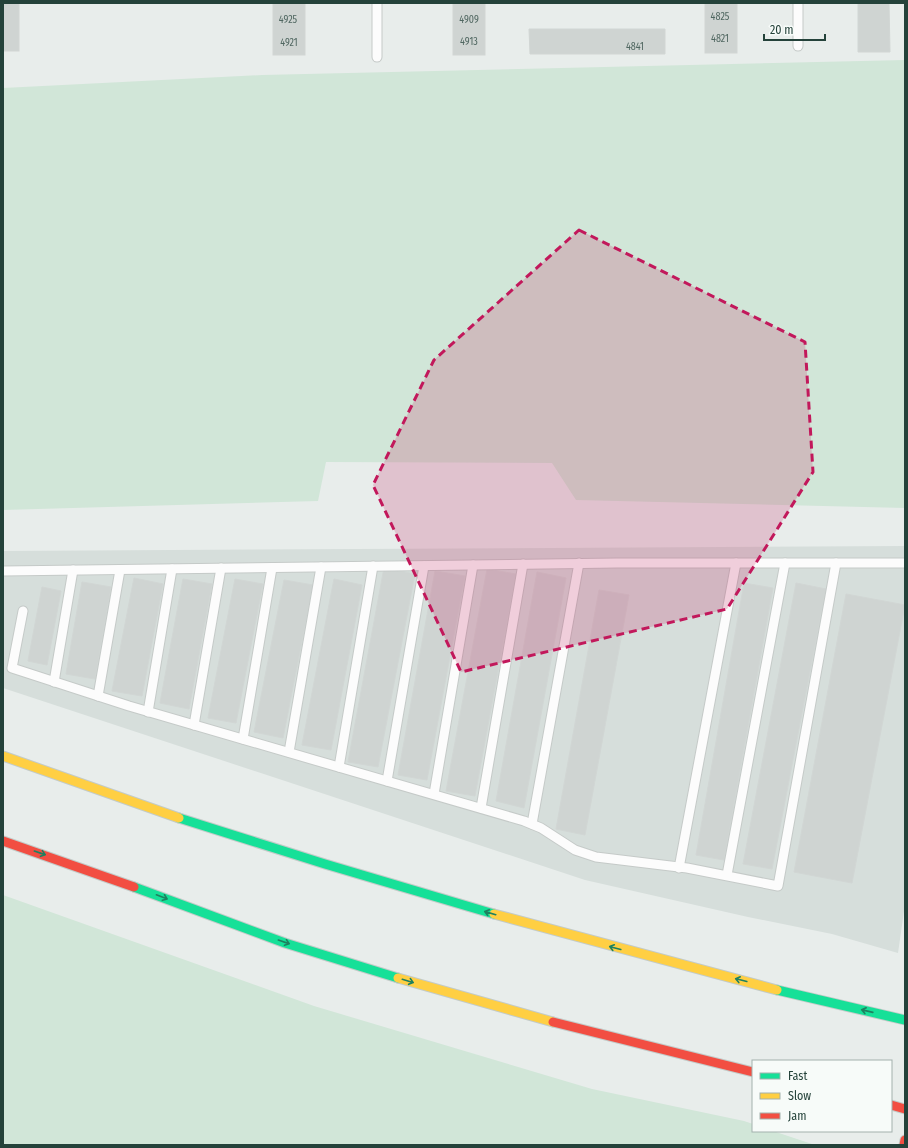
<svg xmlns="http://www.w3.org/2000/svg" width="908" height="1148" font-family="'Fira Sans Condensed',sans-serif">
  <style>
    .built { fill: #d6dedb }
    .green { fill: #d1e6d8 }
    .building { fill: #cfd4d2; stroke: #d1d6d4 }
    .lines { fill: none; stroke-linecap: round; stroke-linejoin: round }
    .lane-casing { stroke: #c5cac8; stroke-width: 11 }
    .fast-casing { stroke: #c3cbc8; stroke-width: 11 }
    .slow-casing { stroke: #c3cbc8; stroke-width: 11 }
    .jam-casing { stroke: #c3cbc8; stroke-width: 11 }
    .lane { stroke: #fcfcfc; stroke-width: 9 }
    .fast { stroke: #16e098; stroke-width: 9 }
    .slow { stroke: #ffcf43; stroke-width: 9 }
    .jam { stroke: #f24e42; stroke-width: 9 }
    .oneway { stroke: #1e8160 }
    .marked { fill: #c2185b; fill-opacity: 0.2; stroke: #c2185b; stroke-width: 3; stroke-dasharray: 8 5; stroke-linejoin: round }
    .labels { text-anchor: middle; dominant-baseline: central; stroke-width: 3; stroke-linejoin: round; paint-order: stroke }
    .number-label { font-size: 10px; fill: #506761 }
  </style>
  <rect width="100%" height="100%" fill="#e8edeb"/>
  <!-- built -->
  <path class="built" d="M905 546V904L898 953 832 934 748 917 585 880 3 688V551Z"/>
  <!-- green -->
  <g class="green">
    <path d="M905 60V508L576 500 552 463 326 462 318 501 3 510V88L262 75Z"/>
    <path d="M3 895 314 1006 592 1089 744 1121 753 1124V1131H773L815 1145H3Z"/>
  </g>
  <!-- building -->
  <g class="building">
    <rect x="3" y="3" width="16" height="48"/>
    <rect x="273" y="3" width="32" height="52"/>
    <rect x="453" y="3" width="32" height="52"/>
    <rect x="705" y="3" width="32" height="50"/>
    <path d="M858 3H889L890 52H858Z"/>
    <path d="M529 29H665V54H530Z"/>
    <path d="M384 568 415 574 378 767 348 762Z"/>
    <path d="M487 569 516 574 475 796 446 791Z"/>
    <path d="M435 571 465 576 427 780 398 775Z"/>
    <path d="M537 572 566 578 524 808 496 801Z"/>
    <path d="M134 578 163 584 142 696 112 691Z"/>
    <path d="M183 579 212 584 189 709 160 703Z"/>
    <path d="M235 579 263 584 236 723 208 718Z"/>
    <path d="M334 579 362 585 331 750 302 745Z"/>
    <path d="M284 580 313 585 283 738 254 732Z"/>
    <path d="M82 582 111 587 95 679 66 674Z"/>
    <path d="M744 583 773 588 724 860 696 855Z"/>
    <path d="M796 583 826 589 772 869 743 864Z"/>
    <path d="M42 587 61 591 47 665 28 661Z"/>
    <path d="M599 590 629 595 585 835 556 829Z"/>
    <path d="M846 594 905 605 852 883 794 872Z"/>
  </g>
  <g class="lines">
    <!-- lane casing -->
    <g class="lane-casing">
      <g id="lane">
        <path d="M377 3V57"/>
        <path d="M798 3V46"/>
        <path d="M3 571 617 563H905"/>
        <path d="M23 611 12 668 129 706 524 821 541 828 575 850 596 857 687 868 778 886 836 563"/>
        <path d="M54 682 73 570"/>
        <path d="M98 696 120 570"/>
        <path d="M148 712 172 569"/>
        <path d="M194 725 221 568"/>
        <path d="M243 739 272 568"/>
        <path d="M289 752 321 567"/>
        <path d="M339 767 373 566"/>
        <path d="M387 781 424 566"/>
        <path d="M434 794 473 565"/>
        <path d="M481 808 523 564"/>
        <path d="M532 824 579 563"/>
        <path d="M679 868 736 563"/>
        <path d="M727 875 785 563"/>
      </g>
    </g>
    <!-- fast casing -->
    <g class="fast-casing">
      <g id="fast">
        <path d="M179 818 325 864 494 914"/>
        <path d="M134 887 285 943 398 978"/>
        <path d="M777 990 905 1020"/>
      </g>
    </g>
    <!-- slow casing -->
    <g class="slow-casing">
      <g id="slow">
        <path d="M3 756 179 818"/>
        <path d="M494 914 777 990"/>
        <path d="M398 978 553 1022"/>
      </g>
    </g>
    <!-- jam casing -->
    <g class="jam-casing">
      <g id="jam">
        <path d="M3 841 134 887"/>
        <path d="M553 1022 753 1072"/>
        <path d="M891 1105 905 1109"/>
        <path d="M904 1145 905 1140"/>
      </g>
    </g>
    <!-- lane -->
    <use href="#lane" class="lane"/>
    <!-- fast -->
    <use href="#fast" class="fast"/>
    <!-- slow -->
    <use href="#slow" class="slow"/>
    <!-- jam -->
    <use href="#jam" class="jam"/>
  </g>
  <!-- one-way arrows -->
  <defs><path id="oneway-shaft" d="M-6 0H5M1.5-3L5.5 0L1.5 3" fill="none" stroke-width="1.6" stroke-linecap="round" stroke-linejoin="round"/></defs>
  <g class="oneway">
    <use href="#oneway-shaft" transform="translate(40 853) rotate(19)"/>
    <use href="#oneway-shaft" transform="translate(162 897) rotate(21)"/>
    <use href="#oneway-shaft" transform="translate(490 913) rotate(-164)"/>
    <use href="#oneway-shaft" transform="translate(284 942) rotate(19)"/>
    <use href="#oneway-shaft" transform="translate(615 948) rotate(-165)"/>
    <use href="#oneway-shaft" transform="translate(741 980) rotate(-166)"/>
    <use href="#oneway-shaft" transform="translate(408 981) rotate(17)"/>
    <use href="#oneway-shaft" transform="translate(867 1011) rotate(-167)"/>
  </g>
  <!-- marked area -->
  <path class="marked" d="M579 230 805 342 813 472 727 609 461 672 373 485 434 360Z"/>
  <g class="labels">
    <!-- number labels -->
    <g class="number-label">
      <text x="720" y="17">4825</text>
      <text x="288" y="20">4925</text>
      <text x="469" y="20">4909</text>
      <text x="720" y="39">4821</text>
      <text x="469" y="42">4913</text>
      <text x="289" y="43">4921</text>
      <text x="635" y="47">4841</text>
    </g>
  </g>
  <!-- border -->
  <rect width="908" height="1148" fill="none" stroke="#24423a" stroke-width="8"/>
  <!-- legend -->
  <rect x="752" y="1060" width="140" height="72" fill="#f7fbf9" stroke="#a3b1ad"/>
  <rect x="760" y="1073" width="20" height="6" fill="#16e098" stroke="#a3b1ad"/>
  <text x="788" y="1080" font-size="12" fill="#24423a">Fast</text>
  <rect x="760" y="1093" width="20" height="6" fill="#ffcf43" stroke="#a3b1ad"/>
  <text x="788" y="1100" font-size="12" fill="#24423a">Slow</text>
  <rect x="760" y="1113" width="20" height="6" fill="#f24e42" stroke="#a3b1ad"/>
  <text x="788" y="1120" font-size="12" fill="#24423a">Jam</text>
  <!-- scale -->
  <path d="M764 34v6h61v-6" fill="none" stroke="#24423a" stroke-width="2"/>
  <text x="770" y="34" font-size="12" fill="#24423a" stroke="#f7fbf9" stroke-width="3" paint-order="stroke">20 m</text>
</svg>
